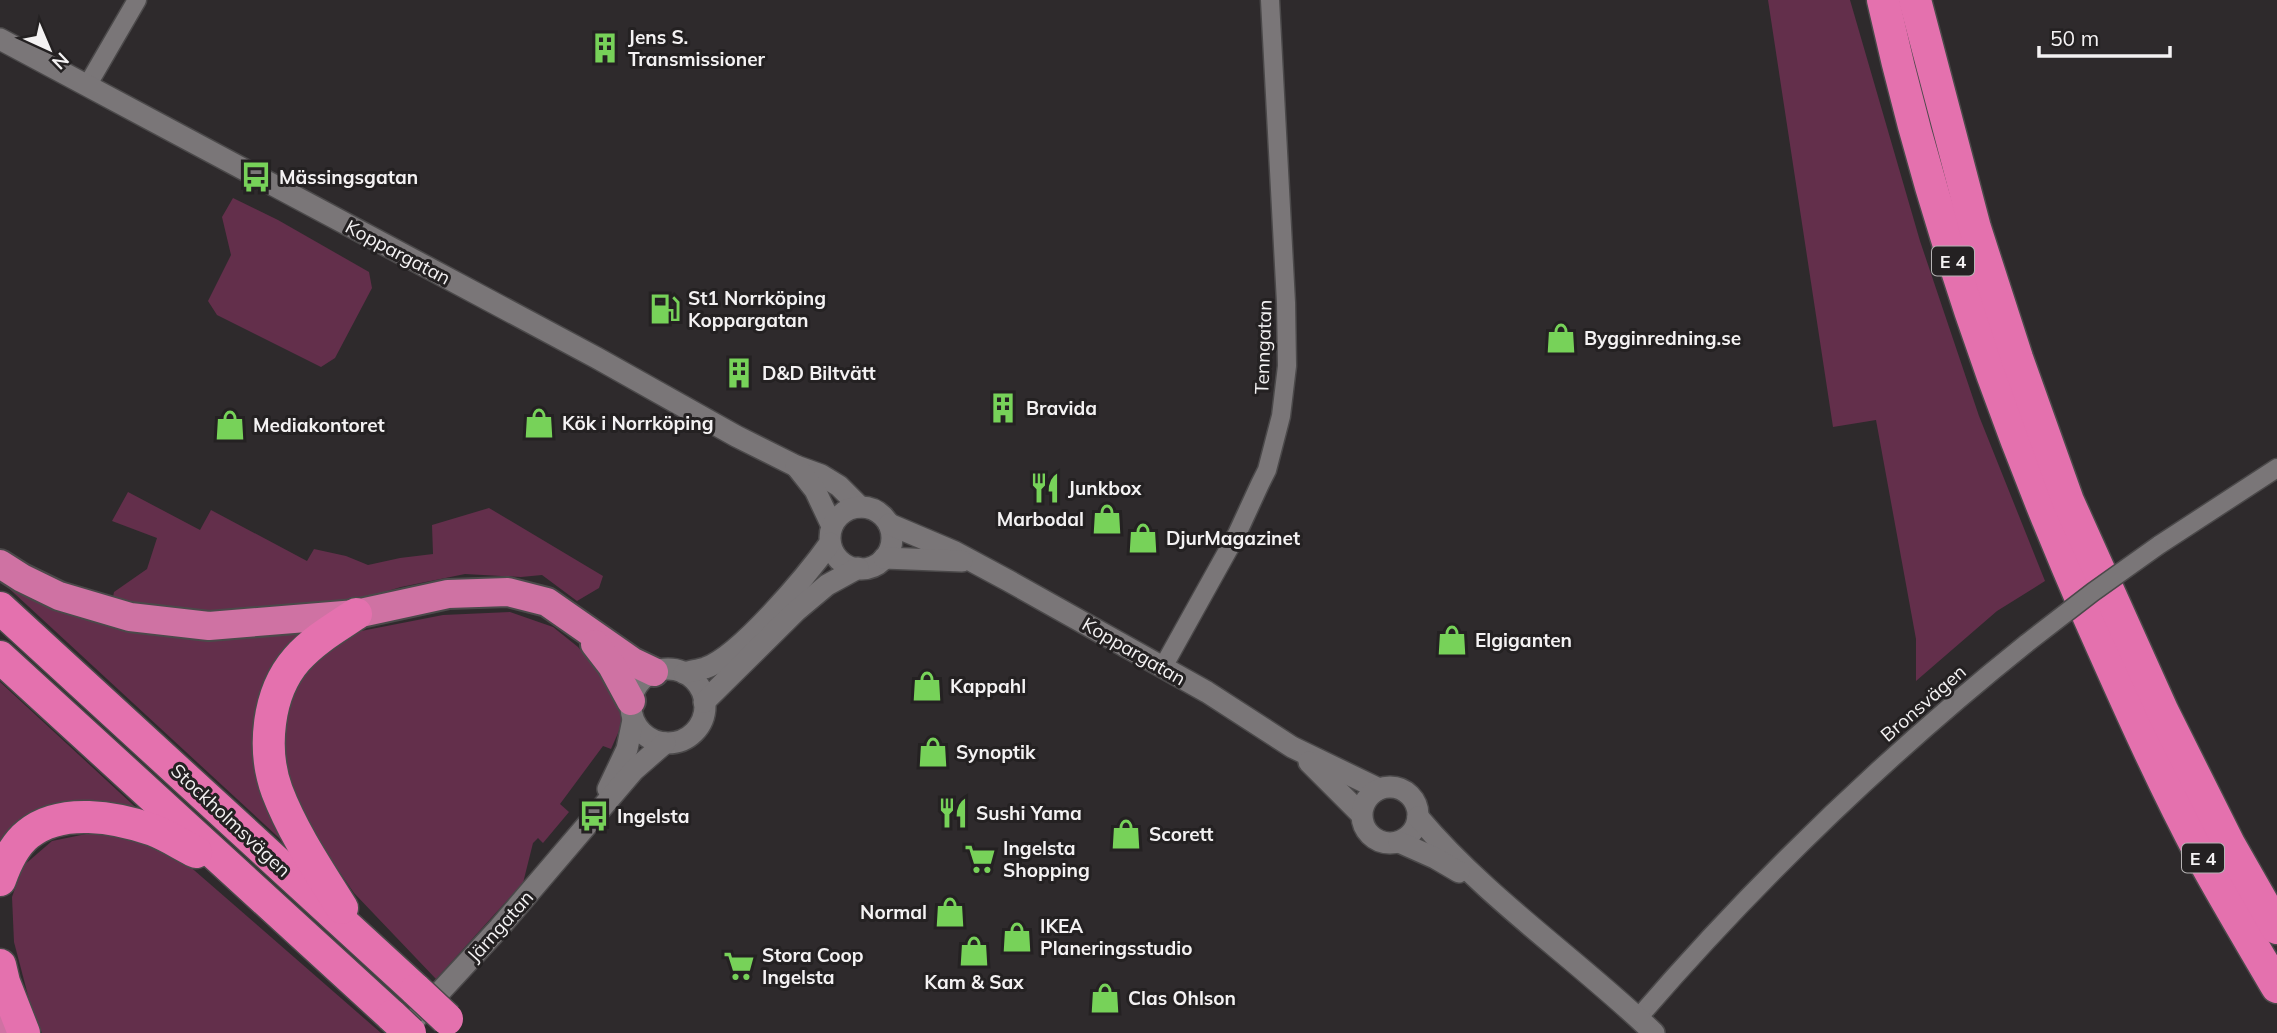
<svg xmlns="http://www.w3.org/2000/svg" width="2277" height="1033" font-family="Mulish,sans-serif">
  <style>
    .green { fill: #632f4b }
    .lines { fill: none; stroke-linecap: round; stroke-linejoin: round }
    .minor-casing { stroke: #4b494a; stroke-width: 21 }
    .tertiary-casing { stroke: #4b494a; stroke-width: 24 }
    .trunk-casing { stroke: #4b494a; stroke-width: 32 }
    .motorway-casing { stroke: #4b494a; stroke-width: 35 }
    .minor { stroke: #7a7678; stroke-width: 18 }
    .tertiary { stroke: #7a7678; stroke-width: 21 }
    .trunk { stroke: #cf72a3; stroke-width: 28 }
    .motorway { stroke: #e471ae; stroke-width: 32 }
    .minor-bridge-casing { stroke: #4b494a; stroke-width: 21; stroke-linecap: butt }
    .motorway-bridge-casing { stroke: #4b494a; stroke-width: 35; stroke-linecap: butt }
    .minor-bridge { stroke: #7a7678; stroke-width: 18 }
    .motorway-bridge { stroke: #e471ae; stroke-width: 32 }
    .labels { text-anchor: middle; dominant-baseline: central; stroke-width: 6; stroke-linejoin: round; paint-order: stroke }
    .shield { fill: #242122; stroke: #b6b3b4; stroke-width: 2 }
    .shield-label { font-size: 18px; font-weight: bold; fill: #f4f2f3 }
    .poi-label { font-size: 19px; font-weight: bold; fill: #f4f2f3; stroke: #242122; text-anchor: start }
    .street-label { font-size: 19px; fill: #f4f2f3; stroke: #242122 }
  </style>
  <rect width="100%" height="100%" fill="#2e2a2c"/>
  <!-- green -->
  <g class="green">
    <path d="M1768 0H1850L1920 241 1979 416 2045 581 1997 611 1916 681V639L1876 420 1833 427Z"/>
    <path d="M233 198 278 220 369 272 372 288 335 358 321 367 217 315 208 301 231 255 222 217Z"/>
    <path d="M128 492 200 530 211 510 307 561 314 549 346 556 368 565 400 558 433 554 432 525 489 508 603 576 599 588 577 601 542 575 521 577 465 574 401 587 344 604 322 603 200 617 112 602 114 592 147 569 157 538 112 521Z"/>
    <path d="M2 582 58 610 316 627 271 680 303 860Z"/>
    <path d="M510 612 553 627 578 647 609 684 618 699 622 724 611 749 603 746 560 804 569 812 543 843 538 838 533 843 523 883 436 979 354 893 308 826 288 778 283 733 294 687 321 650 356 632 443 615Z"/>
    <path d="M0 682 145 816C114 809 74 793 44 809 30 817 12 839 0 850Z"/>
    <path d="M96 832 140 835 187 864 381 1033H42L30 1003 14 942 12 897 23 866 52 841Z"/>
  </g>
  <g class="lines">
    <!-- minor casing -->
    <g class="minor-casing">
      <g id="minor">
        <path d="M87 86 137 0"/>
        <path d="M2159 545 2277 468"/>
        <path d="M1163 667 1237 534 1260 484 1267 470 1281 416 1287 366 1286 303 1270 0"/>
        <path d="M1638 1018C1756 881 1886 756 2027 643"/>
      </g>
    </g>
    <!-- tertiary casing -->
    <g class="tertiary-casing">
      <g id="tertiary">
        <path d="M0 39 597 358 736 436 796 466 821 475 839 486 860 507"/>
        <path d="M796 466 815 490 832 526"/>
        <circle cx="861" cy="538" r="31"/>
        <path d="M889 524 955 552 1009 581 1207 692 1292 747 1379 789"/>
        <path d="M884 558 962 561"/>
        <circle cx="668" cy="706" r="37"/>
        <path d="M684 673C691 671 698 670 705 668 740 656 808 574 830 543"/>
        <path d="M704 702 796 611 827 585 858 568"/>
        <path d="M1309 762 1361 814"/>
        <circle cx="1390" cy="815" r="28"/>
        <path d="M608 789 627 749 633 720"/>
        <path d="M1418 817C1486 898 1577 959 1654 1033"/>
        <path d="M1399 842 1435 858 1459 872"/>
        <path d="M402 1033 499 928 634 770 665 743"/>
      </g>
    </g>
    <!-- trunk casing -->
    <g class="trunk-casing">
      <g id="trunk">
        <path d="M0 564 22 578 59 596 130 617 209 626 356 614 448 594 508 592 547 602 633 662 654 672"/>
        <path d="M595 644 612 666 631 701"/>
        <path d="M0 1020 6 1033"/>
      </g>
    </g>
    <!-- motorway casing -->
    <g class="motorway-casing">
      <g id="motorway">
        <path d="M1883 0C1930 212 2001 416 2088 615 2124 696 2160 778 2202 857 2226 901 2252 944 2277 987"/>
        <path d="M1915 0 1975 228 2017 358 2068 501 2163 712 2229 844 2277 928"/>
        <path d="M0 608 416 990"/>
        <path d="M0 657 392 1016"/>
        <path d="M0 880C6 863 14 845 28 834 61 807 116 817 153 830 168 836 182 845 196 852"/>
        <path d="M342 908C319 871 293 833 277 791 262 750 267 693 297 659 314 640 335 628 356 614"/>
        <path d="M0 965 4 982 24 1033"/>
      </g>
    </g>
    <!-- minor -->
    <use href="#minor" class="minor"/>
    <!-- tertiary -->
    <use href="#tertiary" class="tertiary"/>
    <!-- trunk -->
    <use href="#trunk" class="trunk"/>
    <!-- motorway -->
    <use href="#motorway" class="motorway"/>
    <!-- minor-bridge casing -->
    <g class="minor-bridge-casing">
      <path id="minor-bridge" d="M2027 643 2093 592 2159 545"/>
    </g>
    <!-- motorway-bridge casing -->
    <g class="motorway-bridge-casing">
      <g id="motorway-bridge">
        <path d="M416 990 447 1019"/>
        <path d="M392 1016 410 1033"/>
      </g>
    </g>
    <!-- minor-bridge -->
    <use href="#minor-bridge" class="minor-bridge"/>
    <!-- motorway-bridge -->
    <use href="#motorway-bridge" class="motorway-bridge"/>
  </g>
  <!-- icons -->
  <defs>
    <g id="building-bare" transform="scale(2.415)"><path d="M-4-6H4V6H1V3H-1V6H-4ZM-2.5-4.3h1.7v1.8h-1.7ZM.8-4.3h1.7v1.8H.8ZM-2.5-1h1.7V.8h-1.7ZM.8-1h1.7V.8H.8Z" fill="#77d259" stroke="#242122" stroke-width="2.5" paint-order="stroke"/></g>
    <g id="bus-bare" transform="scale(2.415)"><path d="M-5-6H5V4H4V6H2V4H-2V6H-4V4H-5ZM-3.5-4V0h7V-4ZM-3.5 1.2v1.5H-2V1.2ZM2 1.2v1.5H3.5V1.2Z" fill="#77d259" stroke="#242122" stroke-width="2.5" paint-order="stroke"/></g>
    <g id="fuel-bare" transform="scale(2.415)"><path d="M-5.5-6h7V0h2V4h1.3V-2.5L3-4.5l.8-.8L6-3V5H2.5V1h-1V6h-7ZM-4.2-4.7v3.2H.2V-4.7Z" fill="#77d259" stroke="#242122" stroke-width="2.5" paint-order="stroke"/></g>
    <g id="shop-bare" transform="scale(2.415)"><path d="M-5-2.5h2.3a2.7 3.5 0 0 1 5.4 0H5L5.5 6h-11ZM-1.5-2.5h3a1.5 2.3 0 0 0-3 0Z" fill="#77d259" stroke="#242122" stroke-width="2.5" paint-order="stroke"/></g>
    <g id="restaurant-bare" transform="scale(2.415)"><path d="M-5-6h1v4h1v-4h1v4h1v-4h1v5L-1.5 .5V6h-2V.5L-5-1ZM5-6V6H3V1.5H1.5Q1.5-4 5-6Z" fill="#77d259" stroke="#242122" stroke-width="2.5" paint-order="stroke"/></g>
    <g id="supermarket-bare" transform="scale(2.415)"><path d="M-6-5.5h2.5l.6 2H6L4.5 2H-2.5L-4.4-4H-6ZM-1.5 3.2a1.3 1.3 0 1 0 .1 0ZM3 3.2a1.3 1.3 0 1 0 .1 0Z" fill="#77d259" stroke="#242122" stroke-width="2.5" paint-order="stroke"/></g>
  </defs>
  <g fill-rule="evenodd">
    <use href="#building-bare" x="605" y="48"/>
    <use href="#bus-bare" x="256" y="177"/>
    <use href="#fuel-bare" x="665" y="309"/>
    <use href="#shop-bare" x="1561" y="338"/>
    <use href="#building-bare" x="739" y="373"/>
    <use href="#building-bare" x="1003" y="408"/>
    <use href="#shop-bare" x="539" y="423"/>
    <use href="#shop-bare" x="230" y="425"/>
    <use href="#restaurant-bare" x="1045" y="488"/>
    <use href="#shop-bare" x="1107" y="519"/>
    <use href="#shop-bare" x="1143" y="538"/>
    <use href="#shop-bare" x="1452" y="640"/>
    <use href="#shop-bare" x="927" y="686"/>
    <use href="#shop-bare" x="933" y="752"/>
    <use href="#restaurant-bare" x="953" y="813"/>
    <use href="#bus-bare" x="594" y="816"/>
    <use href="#shop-bare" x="1126" y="834"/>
    <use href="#supermarket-bare" x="980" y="859"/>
    <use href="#shop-bare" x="950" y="912"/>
    <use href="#shop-bare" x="1017" y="937"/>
    <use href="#shop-bare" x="974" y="951"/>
    <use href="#supermarket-bare" x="739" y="966"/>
    <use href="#shop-bare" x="1105" y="998"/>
  </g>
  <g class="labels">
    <!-- shield labels -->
    <g class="shield">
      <rect x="1932" y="246.5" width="42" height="29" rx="5"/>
      <rect x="2182" y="843.5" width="42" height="29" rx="5"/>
    </g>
    <g class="shield-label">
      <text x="1953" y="261">E 4</text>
      <text x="2203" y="858">E 4</text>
    </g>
    <!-- poi labels -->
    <g class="poi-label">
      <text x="628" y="37">Jens S.<tspan x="628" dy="22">Transmissioner</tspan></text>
      <text x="279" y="177">Mässingsgatan</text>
      <text x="688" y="298">St1 Norrköping<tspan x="688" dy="22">Koppargatan</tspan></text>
      <text x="1584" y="338">Bygginredning.se</text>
      <text x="762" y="373">D&amp;D Biltvätt</text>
      <text x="1026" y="408">Bravida</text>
      <text x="562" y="423">Kök i Norrköping</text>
      <text x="253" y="425">Mediakontoret</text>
      <text x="1068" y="488">Junkbox</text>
      <text x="1084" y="519" text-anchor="end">Marbodal</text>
      <text x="1166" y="538">DjurMagazinet</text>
      <text x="1475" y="640">Elgiganten</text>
      <text x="950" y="686">Kappahl</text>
      <text x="956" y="752">Synoptik</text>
      <text x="976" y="813">Sushi Yama</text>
      <text x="617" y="816">Ingelsta</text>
      <text x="1149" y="834">Scorett</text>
      <text x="1003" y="848">Ingelsta<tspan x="1003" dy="22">Shopping</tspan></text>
      <text x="927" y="912" text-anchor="end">Normal</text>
      <text x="1040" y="926">IKEA<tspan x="1040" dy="22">Planeringsstudio</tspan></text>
      <text x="762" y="955">Stora Coop<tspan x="762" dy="22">Ingelsta</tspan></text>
      <text x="974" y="982" text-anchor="middle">Kam &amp; Sax</text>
      <text x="1128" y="998">Clas Ohlson</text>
    </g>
    <!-- street labels -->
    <g class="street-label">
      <text transform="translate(398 252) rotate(28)">Koppargatan</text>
      <text transform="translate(1263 347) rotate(-88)">Tenngatan</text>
      <text transform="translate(1134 651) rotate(30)">Koppargatan</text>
      <text transform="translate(1923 703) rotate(-41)">Bronsvägen</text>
      <text transform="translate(231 820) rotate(43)">Stockholmsvägen</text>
      <text transform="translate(500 926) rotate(-48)">Järngatan</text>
    </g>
  </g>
  <!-- north arrow -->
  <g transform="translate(49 49) rotate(136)" stroke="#242122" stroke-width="5" paint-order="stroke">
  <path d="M0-5L12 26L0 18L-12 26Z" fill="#f4f2f3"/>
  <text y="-10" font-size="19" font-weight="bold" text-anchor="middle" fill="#f4f2f3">N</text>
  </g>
  <!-- scale -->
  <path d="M2039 46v10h131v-10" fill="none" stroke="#f4f2f3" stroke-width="3.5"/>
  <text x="2050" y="46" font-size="21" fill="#f4f2f3" stroke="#242122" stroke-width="5" paint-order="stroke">50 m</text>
</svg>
